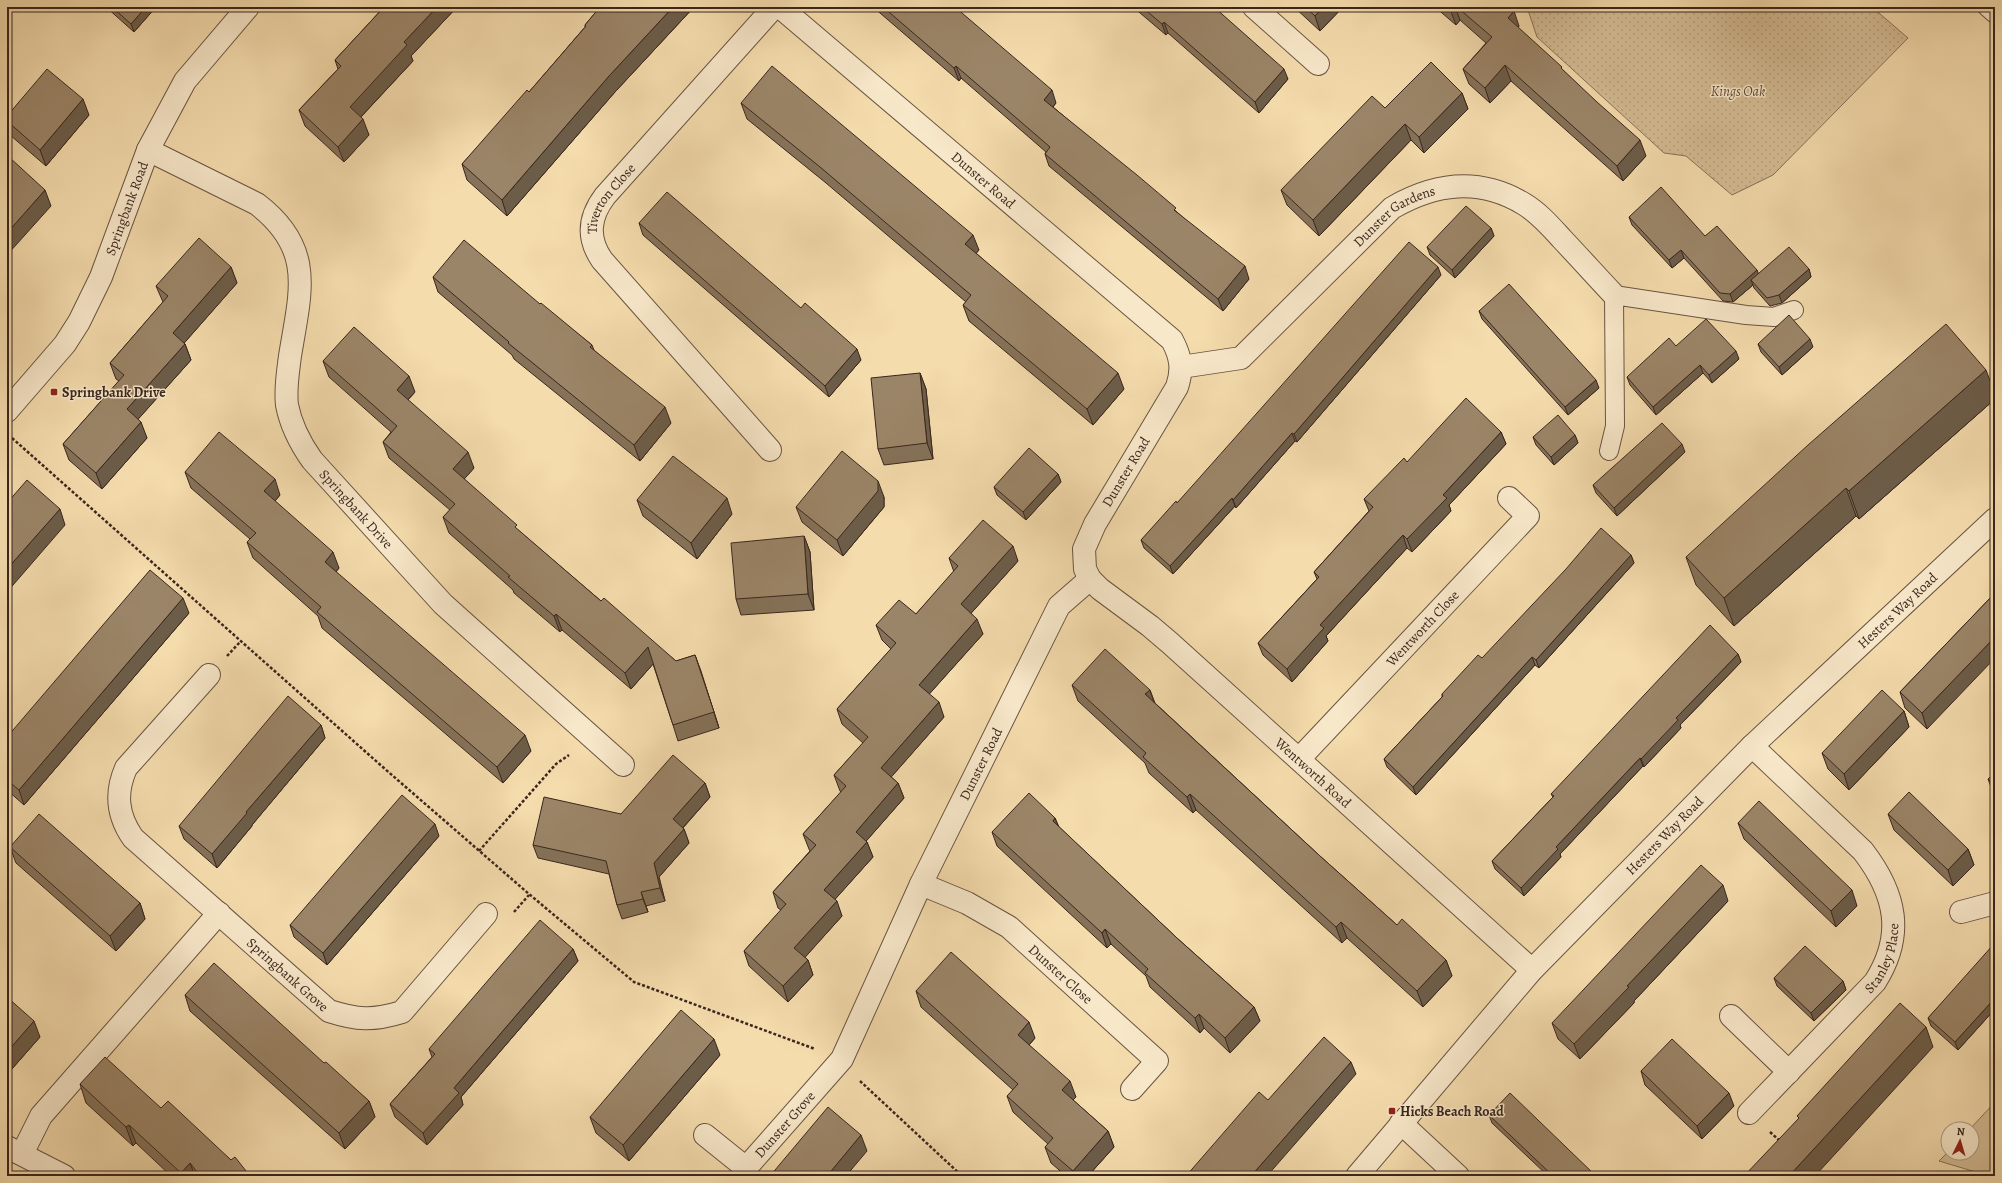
<svg xmlns="http://www.w3.org/2000/svg" width="2002" height="1183" font-family="Alegreya,serif">
  <style>
    .grass { fill: #d5bd95; stroke: #88725a }
    .park { fill: url(#park-dots); stroke: #88725a }
    .lines { fill: none; stroke-linecap: round; stroke-linejoin: round }
    .service-casing { stroke: #695442; stroke-width: 20 }
    .minor-casing { stroke: #695442; stroke-width: 24 }
    .tertiary-casing { stroke: #695442; stroke-width: 24 }
    .path { stroke: #3a261e; stroke-width: 2.5; stroke-dasharray: 3 2; stroke-linecap: butt }
    .service { stroke: #f8e8ca; stroke-width: 18 }
    .minor { stroke: #f8e8ca; stroke-width: 22 }
    .tertiary { stroke: #f8e8ca; stroke-width: 22 }
    .wall { fill: #857259; stroke: #3a261e }
    .shaded-wall { fill: #6c5d49; stroke: #3a261e }
    .building { fill: #9b8568; stroke: #3a261e }
    .poi-dot { fill: #8f2418; stroke: #f8e8ca; stroke-width: 1.5 }
    .labels { text-anchor: middle; dominant-baseline: central; stroke-width: 3; stroke-linejoin: round; paint-order: stroke }
    .park-label { font-size: 14px; font-style: italic; fill: #614c3c; stroke: #f8e8ca }
    .street-label { font-size: 14px; fill: #3a261e; stroke: #f8e8ca }
    .poi-label { font-size: 14px; font-weight: bold; fill: #3a261e; stroke: #f8e8ca; text-anchor: start }
  </style>
  <defs>
    <pattern id="park-dots" width="8" height="8" patternUnits="userSpaceOnUse"><rect width="8" height="8" fill="#d5bd95"/><path d="M2 2h.1M6 6h.1" fill="none" stroke="#b8a280" stroke-width="1.8" stroke-linecap="round"/></pattern>
  </defs>
  <rect width="100%" height="100%" fill="#f5dcad"/>
  <filter id="stains"><feTurbulence type="fractalNoise" baseFrequency=".005" numOctaves="4"/><feColorMatrix values="0 0 0 0 .2 0 0 0 0 .09 0 0 0 0 .02 0 0 0 .5 -.17"/></filter>
  <radialGradient id="worn" r=".72"><stop offset=".6" stop-color="#630" stop-opacity="0"/><stop offset="1" stop-color="#630" stop-opacity=".3"/></radialGradient>
  <!-- grass -->
  <path class="grass" d="M1995 1102V1176H1989L1939 1161 1948 1152 1972 1153V1129H1970Z"/>
  <!-- park -->
  <path class="park" d="M1527 7H1872L1908 38 1773 175 1732 195 1686 156 1664 153 1537 37Z"/>
  <g class="lines">
    <!-- service casing -->
    <g class="service-casing">
      <g id="service">
        <path d="M1987 7 1995 14"/>
        <path d="M1609 451 1615 426 1614 295 1746 315 1774 317 1794 310"/>
      </g>
    </g>
    <!-- minor casing -->
    <g class="minor-casing">
      <g id="minor">
        <path id="s1" d="M780 7 1172 340C1181 357 1183 369 1177 387L1095 524 1084 549 1085 569 1090 579 1100 589 1150 626 1170 643 1532 970"/>
        <path d="M1254 7 1318 64"/>
        <path id="s2" d="M148 150 257 204C316 249 300 293 290 356 288 372 285 389 287 405 291 426 300 443 312 460L443 604 623 765"/>
        <path id="s3" d="M1181 367 1241 358 1392 208C1435 183 1479 177 1524 204 1539 213 1551 227 1562 239 1580 258 1597 277 1614 295"/>
        <path id="s4" d="M770 450 602 260C587 238 589 217 605 196L774 7"/>
        <path id="s5" d="M209 675 126 768C115 793 117 815 133 838L329 1011C357 1020 373 1021 402 1012L486 914"/>
        <path id="s6" d="M1299 759 1528 516 1509 498"/>
        <path id="s7" d="M921 884 967 903 1009 927 1157 1061 1132 1089"/>
        <path d="M1961 912 1995 903"/>
        <path d="M1731 1016 1789 1072"/>
        <path id="s8" d="M1749 1113 1875 982C1905 935 1896 894 1863 851L1752 746"/>
        <path d="M1401 1123 1458 1176"/>
        <path id="s9" d="M705 1135 746 1168 842 1059 921 884 1059 606 1090 579"/>
        <path d="M22 1154 41 1116 219 913"/>
      </g>
    </g>
    <!-- tertiary casing -->
    <g class="tertiary-casing">
      <g id="tertiary">
        <path id="s10" d="M7 411 65 344 79 322 101 277 148 150 185 81 248 7"/>
        <path d="M7 1147 64 1176"/>
        <path id="s11" d="M1357 1176 1532 970 1752 746 1995 519"/>
      </g>
    </g>
    <!-- path -->
    <g class="path">
      <path d="M12 438 385 769 529 894 634 982 815 1049"/>
      <path d="M227 656 240 642"/>
      <path d="M479 851 556 764 569 755"/>
      <path d="M514 912 529 895"/>
      <path d="M860 1081 962 1176"/>
      <path d="M1770 1132 1780 1141"/>
    </g>
    <!-- service -->
    <use href="#service" class="service"/>
    <!-- minor -->
    <use href="#minor" class="minor"/>
    <!-- tertiary -->
    <use href="#tertiary" class="tertiary"/>
  </g>
  <!-- wall -->
  <g class="wall">
    <path d="M106 7H156L134 32Z"/>
    <path d="M384 7H457L411 56 413 61 361 117 369 135 344 162 305 126 299 110 338 69 335 60Z"/>
    <path d="M600 7H694L615 92 507 216 467 180 462 164 529 92 585 27V25Z"/>
    <path d="M873 7H955L1056 103 1053 107 1177 212 1249 279 1223 311 1049 166 1045 154 1046 152 961 78 959 81Z"/>
    <path d="M1133 7H1214L1288 79 1259 113 1168 33 1166 35Z"/>
    <path d="M1294 7H1343L1320 31Z"/>
    <path d="M1435 7H1509L1519 26 1518 28 1563 70 1646 156 1623 181 1511 81 1490 103 1469 84 1463 69 1486 43 1460 20 1456 25Z"/>
    <path d="M1462 93 1468 109 1424 153 1411 140 1319 236 1287 205 1281 190 1385 108Z"/>
    <path d="M741 103 979 250 976 253 1124 389 1093 425 969 321 963 305 966 302 826 183 747 119Z"/>
    <path d="M89 115 46 166 10 135 7 126V116Z"/>
    <path d="M1629 217 1705 236 1757 270 1758 274 1809 269 1811 277 1782 303 1770 306 1754 288 1753 285 1733 302 1723 301 1684 258 1672 268 1632 225Z"/>
    <path d="M639 223 801 308 861 360 829 397 643 235Z"/>
    <path d="M1491 228 1494 236 1455 278 1430 255 1427 247Z"/>
    <path d="M231 267 237 283 184 343 185 344 191 360 138 419 147 438 102 489 69 460 63 444 119 381 116 379 110 363 163 302 156 286Z"/>
    <path d="M1441 275 1297 442 1295 441 1236 508 1235 506 1173 574 1144 548 1141 540 1177 503Z"/>
    <path d="M433 277 540 304 592 345 594 350 671 423 640 461 514 359 512 355 438 292Z"/>
    <path d="M1479 311 1599 388 1568 415 1482 319Z"/>
    <path d="M1758 344 1813 347 1782 375 1761 352Z"/>
    <path d="M1676 346 1739 359 1712 383 1703 373 1656 415 1630 385 1627 377Z"/>
    <path d="M323 361 415 392 408 400 474 468 464 479 518 530 601 601 676 661 695 655 719 728 678 741 673 725 653 664 631 689 562 630 560 632 514 593 513 590 449 533 443 517 450 510 389 458 383 442 391 432 329 377Z"/>
    <path d="M920 373 926 389 933 459 884 465 878 449Z"/>
    <path d="M1995 394V399L1859 519 1856 516 1734 626 1696 585 1686 557Z"/>
    <path d="M1501 432 1506 444 1449 505 1451 511 1412 552 1407 548 1326 636 1328 641 1292 682 1263 655 1258 643 1317 579 1314 572 1369 511 1364 499 1407 462Z"/>
    <path d="M1575 435 1578 443 1554 465 1536 445 1533 437Z"/>
    <path d="M1685 452 1617 516 1596 493 1593 485Z"/>
    <path d="M185 472 280 495 275 501 339 568 336 572 531 751 503 783 322 628 318 616 253 558 247 542 250 539 191 488Z"/>
    <path d="M1058 474 1061 482 1026 520 997 495 994 487Z"/>
    <path d="M884 497V507L843 556 802 522 796 507Z"/>
    <path d="M637 500 732 514 697 559 643 516Z"/>
    <path d="M804 536 810 552 814 610 741 615 736 599Z"/>
    <path d="M1631 555 1634 563 1539 668 1535 665 1416 795 1387 767 1384 759 1442 697V694L1482 658Z"/>
    <path d="M949 558 1018 561 971 613 983 634 929 694 944 717 891 777 898 783 904 798 866 841 867 842 873 857 835 899 842 916 805 957 808 960 813 975 788 1002 749 966 744 951 781 910 778 908 773 892 810 851 809 849 803 834 841 792 840 791 834 775 863 743 842 724 837 709 891 649 882 640 876 625 916 614 954 572Z"/>
    <path d="M1995 593 1927 729 1905 708 1900 692Z"/>
    <path d="M189 613 24 805 7 790V737Z"/>
    <path d="M1738 654 1741 662 1680 725 1681 728 1644 767 1643 766 1560 854 1561 857 1524 896 1495 869 1492 861 1553 797 1551 794Z"/>
    <path d="M1072 685 1150 690 1155 703 1320 856 1397 925 1446 960 1452 976 1423 1007 1347 938 1342 943 1196 810 1193 813 1149 773 1145 763 1078 701Z"/>
    <path d="M1904 711 1909 727 1849 790 1828 769 1822 753Z"/>
    <path d="M321 725 325 738 252 825V826L217 868 184 839 179 826Z"/>
    <path d="M1995 772V791L1991 787 1988 779Z"/>
    <path d="M705 783 710 797 683 828 684 829 689 843 659 877 665 901 646 906 648 912 622 919 617 905 609 874 538 858 533 845 621 814Z"/>
    <path d="M1888 814 1968 849 1974 865 1953 886 1894 830Z"/>
    <path d="M1055 818 1059 827 1177 938 1254 1007 1260 1021 1230 1053 1204 1028 1200 1033 1150 987 1146 976 1111 944 1107 948 997 846 992 832Z"/>
    <path d="M1738 823 1857 906 1836 927 1744 839Z"/>
    <path d="M439 836 327 965 294 937 290 925Z"/>
    <path d="M10 847 140 903 145 919 116 951 16 863Z"/>
    <path d="M1728 901 1634 1001V1003L1580 1059 1558 1039 1552 1023Z"/>
    <path d="M1995 946V1009L1958 1050 1931 1026 1928 1018Z"/>
    <path d="M573 949 578 961 461 1097 463 1105 427 1145 395 1117 390 1104 432 1057 429 1049Z"/>
    <path d="M1774 978 1843 981 1846 990 1814 1021 1777 986Z"/>
    <path d="M916 991 1035 1038 1029 1045 1076 1097 1073 1100 1108 1131 1114 1147 1088 1176H1066L1051 1163 1045 1147 1048 1144 1013 1112 1007 1096 1013 1090 921 1007Z"/>
    <path d="M185 995 324 1063 369 1101 375 1117 345 1149 190 1011Z"/>
    <path d="M7 997 40 1037 11 1070 7 1067Z"/>
    <path d="M720 1055 629 1161 596 1133 590 1117Z"/>
    <path d="M1641 1071 1734 1106 1702 1139 1645 1085Z"/>
    <path d="M80 1084 161 1108 231 1160 250 1176H171L136 1143 133 1146 86 1103Z"/>
    <path d="M1489 1115 1596 1176H1548L1492 1123Z"/>
  </g>
  <!-- shaded-wall -->
  <g class="shaded-wall">
    <path d="M146 7H156L134 32 131 24Z"/>
    <path d="M437 7H457L411 56 413 61 355 123 350 107 404 42Z"/>
    <path d="M673 7H694L615 92 507 216 502 200 609 76Z"/>
    <path d="M1323 7H1343L1320 31 1315 16Z"/>
    <path d="M1452 7H1455L1460 20 1456 25 1450 9Z"/>
    <path d="M1514 11 1519 26 1513 33 1508 18Z"/>
    <path d="M1164 22 1168 33 1166 35 1162 24Z"/>
    <path d="M1505 65 1511 81 1490 103 1485 88Z"/>
    <path d="M956 66 961 78 959 81 954 68Z"/>
    <path d="M1284 69 1288 79 1259 113 1255 102Z"/>
    <path d="M1052 90 1056 103 1048 112 1044 100Z"/>
    <path d="M1462 93 1468 109 1424 153 1419 137Z"/>
    <path d="M83 99 89 115 46 166 40 150Z"/>
    <path d="M363 119 369 135 344 162 338 147Z"/>
    <path d="M1405 124 1411 140 1319 236 1313 220Z"/>
    <path d="M1640 140 1646 156 1623 181 1617 166Z"/>
    <path d="M45 190 51 206 7 255V233Z"/>
    <path d="M1491 228 1494 236 1455 278 1452 270Z"/>
    <path d="M973 235 979 250 971 260 965 244Z"/>
    <path d="M1681 250 1684 258 1672 268 1669 260Z"/>
    <path d="M1245 266 1249 279 1223 311 1218 299Z"/>
    <path d="M231 267 237 283 179 349 173 333Z"/>
    <path d="M1438 267 1441 275 1297 442 1294 434Z"/>
    <path d="M1809 269 1811 277 1782 303 1779 295Z"/>
    <path d="M1757 270 1760 278 1751 280 1753 285 1733 302 1730 294Z"/>
    <path d="M1810 339 1813 347 1782 375 1779 367Z"/>
    <path d="M185 344 191 360 133 425 127 409Z"/>
    <path d="M857 349 861 360 829 397 825 386Z"/>
    <path d="M1736 351 1739 359 1712 383 1709 375Z"/>
    <path d="M1700 365 1703 373 1656 415 1653 407Z"/>
    <path d="M1986 370 1995 394V399L1859 519 1849 491Z"/>
    <path d="M920 373 926 389 933 459 927 443Z"/>
    <path d="M1118 373 1124 389 1093 425 1087 409Z"/>
    <path d="M409 376 415 392 402 406 397 390Z"/>
    <path d="M1596 380 1599 388 1568 415 1565 407Z"/>
    <path d="M665 407 671 423 640 461 634 445Z"/>
    <path d="M141 422 147 438 102 489 96 473Z"/>
    <path d="M1501 432 1506 444 1449 505 1451 511 1412 552 1407 539 1443 495Z"/>
    <path d="M1292 433 1295 441 1236 508 1233 500Z"/>
    <path d="M1575 435 1578 443 1554 465 1551 457Z"/>
    <path d="M1682 444 1685 452 1617 516 1614 508Z"/>
    <path d="M468 452 474 468 459 485 453 469Z"/>
    <path d="M1058 474 1061 482 1026 520 1023 512Z"/>
    <path d="M275 479 280 495 270 507 264 491Z"/>
    <path d="M878 481 884 497V507L843 556 837 540Z"/>
    <path d="M1846 488 1856 516 1734 626 1724 598Z"/>
    <path d="M727 498 732 514 697 559 691 543Z"/>
    <path d="M1232 498 1235 506 1173 574 1170 566Z"/>
    <path d="M60 509 65 525 7 592V569Z"/>
    <path d="M1403 535 1407 548 1326 636 1328 641 1292 682 1287 669 1320 625Z"/>
    <path d="M804 536 810 552 814 610 808 594Z"/>
    <path d="M1013 546 1018 561 966 619 961 604Z"/>
    <path d="M333 552 339 568 330 578 325 562Z"/>
    <path d="M1631 555 1634 563 1539 668 1536 660Z"/>
    <path d="M183 598 189 613 24 805 19 790Z"/>
    <path d="M556 614 562 630 560 632 554 616Z"/>
    <path d="M977 619 983 634 924 700 919 685Z"/>
    <path d="M1995 637V658L1927 729 1922 713Z"/>
    <path d="M648 647 654 663 631 689 625 673Z"/>
    <path d="M1738 654 1741 662 1680 725 1681 728 1644 767 1641 759 1676 718Z"/>
    <path d="M695 655 701 671 719 728 714 712Z"/>
    <path d="M1532 657 1535 665 1416 795 1413 787Z"/>
    <path d="M1150 690 1155 706 1145 694Z"/>
    <path d="M939 702 944 717 886 783 881 768Z"/>
    <path d="M1904 711 1909 727 1849 790 1844 774Z"/>
    <path d="M321 725 325 738 252 825V826L217 868 212 854 246 812Z"/>
    <path d="M525 735 531 751 503 783 497 767Z"/>
    <path d="M1640 758 1643 766 1560 854 1561 857 1524 896 1521 888 1556 847Z"/>
    <path d="M705 783 710 797 678 833 673 819Z"/>
    <path d="M898 783 904 798 861 847 856 832Z"/>
    <path d="M1190 794 1196 810 1193 813 1187 797Z"/>
    <path d="M1055 818 1061 833 1053 821Z"/>
    <path d="M435 824 439 836 327 965 323 953Z"/>
    <path d="M684 829 689 843 659 877 665 901 660 888 654 863Z"/>
    <path d="M867 842 873 857 830 905 824 890Z"/>
    <path d="M1968 849 1974 865 1953 886 1948 870Z"/>
    <path d="M1723 885 1728 901 1634 1001V1003L1580 1059 1574 1044 1627 986Z"/>
    <path d="M1852 890 1857 906 1836 927 1831 911Z"/>
    <path d="M641 892 646 906 648 912 643 899Z"/>
    <path d="M837 901 842 916 800 963 794 948Z"/>
    <path d="M140 903 145 919 116 951 110 936Z"/>
    <path d="M1341 922 1347 938 1342 943 1336 927Z"/>
    <path d="M1105 929 1111 944 1107 948 1102 933Z"/>
    <path d="M573 949 578 961 461 1097 463 1105 427 1145 423 1133 454 1088Z"/>
    <path d="M808 960 813 975 788 1002 783 986Z"/>
    <path d="M1446 960 1452 976 1423 1007 1417 991Z"/>
    <path d="M1843 981 1846 990 1814 1021 1811 1013Z"/>
    <path d="M1995 998V1009L1958 1050 1955 1042Z"/>
    <path d="M1254 1007 1260 1021 1230 1053 1225 1038Z"/>
    <path d="M1199 1014 1204 1028 1200 1033 1195 1018Z"/>
    <path d="M34 1021 40 1037 11 1070 7 1060V1052Z"/>
    <path d="M1029 1022 1035 1038 1024 1051 1018 1035Z"/>
    <path d="M1926 1027 1933 1047 1815 1176H1789Z"/>
    <path d="M714 1039 720 1055 629 1161 623 1145Z"/>
    <path d="M1351 1062 1356 1074 1267 1176H1251Z"/>
    <path d="M1070 1081 1076 1097 1067 1106 1062 1090Z"/>
    <path d="M1729 1093 1734 1106 1702 1139 1697 1126Z"/>
    <path d="M369 1101 375 1117 345 1149 339 1133Z"/>
    <path d="M129 1125 136 1143 133 1146 126 1127Z"/>
    <path d="M1108 1131 1114 1147 1088 1176H1075L1073 1171Z"/>
    <path d="M861 1135 867 1151 846 1176H827Z"/>
    <path d="M190 1163 195 1176H182L181 1173Z"/>
  </g>
  <!-- building -->
  <g class="building">
    <path d="M112 7H146L131 24Z"/>
    <path d="M384 7H437L404 42 407 45 350 107 363 119 338 147 299 110 341 66 335 60Z"/>
    <path d="M600 7H673L609 76 502 200 462 164 527 90 529 92 586 26 585 25Z"/>
    <path d="M883 7H955L1052 90 1044 100 1137 175 1176 208 1174 210 1245 266 1218 299 1045 154 1050 147 956 66 954 68Z"/>
    <path d="M1142 7H1214L1284 69 1255 102 1164 22 1162 24Z"/>
    <path d="M1305 7H1323L1315 16Z"/>
    <path d="M1457 7H1509L1514 11 1508 18 1562 67 1561 68 1597 102 1640 140 1617 166 1505 65 1485 88 1463 69 1492 37Z"/>
    <path d="M1431 62 1462 93 1419 137 1405 124 1313 220 1281 190 1372 96 1385 108Z"/>
    <path d="M772 66 973 235 965 244 1118 373 1087 409 963 305 971 295 820 167 741 103Z"/>
    <path d="M47 69 83 99 40 150 7 121V116Z"/>
    <path d="M9 157 45 190 7 233V159Z"/>
    <path d="M1661 187 1705 236 1717 226 1757 270 1730 294 1720 293 1681 250 1669 260 1629 217Z"/>
    <path d="M667 192 801 308 805 303 857 349 825 386 639 223Z"/>
    <path d="M1466 206 1491 228 1452 270 1427 247Z"/>
    <path d="M199 238 231 267 173 333 185 344 127 409 141 422 96 473 63 444 124 375 110 363 168 296 156 286Z"/>
    <path d="M464 240 540 304 541 303 592 345 590 347 665 407 634 445 508 343 509 342 433 277Z"/>
    <path d="M1409 242 1438 267 1294 434 1292 433 1233 500 1232 498 1170 566 1141 540 1176 501 1177 503Z"/>
    <path d="M1789 247 1809 269 1779 295 1767 298 1751 280Z"/>
    <path d="M1509 284 1596 380 1565 407 1479 311Z"/>
    <path d="M1789 315 1810 339 1779 367 1758 344Z"/>
    <path d="M1706 319 1736 351 1709 375 1700 365 1653 407 1627 377 1669 338 1676 346Z"/>
    <path d="M1946 324 1986 370 1849 491 1846 488 1724 598 1686 557 1808 445Z"/>
    <path d="M354 327 409 376 397 390 468 452 453 469 517 525 515 527 601 601 604 598 676 661 695 655 714 712 673 725 648 647 625 673 556 614 554 616 508 577 510 576 443 517 455 504 383 442 397 426 323 361Z"/>
    <path d="M920 373 927 443 878 449 871 378Z"/>
    <path d="M1466 398 1501 432 1443 495 1447 498 1407 539 1403 535 1320 625 1324 628 1287 669 1258 643 1319 577 1314 572 1373 507 1364 499 1404 458 1407 462Z"/>
    <path d="M1558 415 1575 435 1551 457 1533 437Z"/>
    <path d="M1662 423 1682 444 1614 508 1593 485Z"/>
    <path d="M219 432 275 479 264 491 333 552 325 562 525 735 497 767 317 612 321 607 247 542 256 533 185 472Z"/>
    <path d="M1029 448 1058 474 1023 512 994 487Z"/>
    <path d="M842 451 878 481V491L837 540 796 507Z"/>
    <path d="M673 456 727 498 691 543 637 500Z"/>
    <path d="M27 480 60 509 7 569V503Z"/>
    <path d="M983 520 1013 546 961 604 977 619 919 685 939 702 881 768 898 783 856 832 867 842 824 890 837 901 794 948 808 960 783 986 744 951 786 904 773 892 816 845 803 834 846 786 834 775 868 737 837 709 896 643 876 625 899 600 916 614 958 566 949 558Z"/>
    <path d="M1601 528 1631 555 1536 660 1532 657 1413 787 1384 759 1443 696 1442 694 1478 655 1482 658 1566 569Z"/>
    <path d="M804 536 808 594 736 599 731 543Z"/>
    <path d="M150 570 183 598 19 790 7 780V737Z"/>
    <path d="M1995 593V637L1922 713 1900 692Z"/>
    <path d="M1710 625 1738 654 1676 718 1678 720 1641 759 1640 758 1556 847 1558 849 1521 888 1492 861 1554 796 1551 794Z"/>
    <path d="M1105 649 1150 690 1145 694 1320 856 1397 925 1402 919 1446 960 1417 991 1341 922 1336 927 1190 794 1187 797 1143 757 1146 753 1072 685Z"/>
    <path d="M1882 690 1904 711 1844 774 1822 753Z"/>
    <path d="M288 696 321 725 246 812 247 813 212 854 179 826Z"/>
    <path d="M673 755 705 783 673 819 684 829 654 863 660 888 641 892 643 899 617 905 606 861 533 845 544 797 621 814Z"/>
    <path d="M1995 772V786L1988 779Z"/>
    <path d="M1909 792 1968 849 1948 870 1888 814Z"/>
    <path d="M1029 793 1055 818 1053 821 1177 938 1254 1007 1225 1038 1199 1014 1195 1018 1145 973 1148 969 1105 929 1102 933 992 832Z"/>
    <path d="M402 795 435 824 323 953 290 925Z"/>
    <path d="M1759 801 1852 890 1831 911 1738 823Z"/>
    <path d="M39 814 140 903 110 936 10 847Z"/>
    <path d="M1701 865 1723 885 1627 986 1629 987 1574 1044 1552 1023Z"/>
    <path d="M540 920 573 949 454 1088 459 1093 423 1133 390 1104 435 1054 429 1049Z"/>
    <path d="M1993 945 1995 946V998L1955 1042 1928 1018Z"/>
    <path d="M1805 946 1843 981 1811 1013 1774 978Z"/>
    <path d="M951 952 1029 1022 1018 1035 1070 1081 1062 1090 1108 1131 1073 1171 1045 1147 1053 1138 1007 1096 1018 1084 916 991Z"/>
    <path d="M214 963 324 1063 326 1062 369 1101 339 1133 185 995Z"/>
    <path d="M7 997 34 1021 7 1052Z"/>
    <path d="M1900 1003 1926 1027 1789 1176H1744L1799 1118 1797 1116Z"/>
    <path d="M681 1010 714 1039 623 1145 590 1117Z"/>
    <path d="M1324 1037 1351 1062 1251 1176H1186L1259 1092 1268 1100Z"/>
    <path d="M1672 1039 1729 1093 1697 1126 1641 1071Z"/>
    <path d="M105 1057 161 1108 168 1101 231 1160 235 1157 250 1176H200L190 1163 181 1173 129 1125 126 1127 80 1084Z"/>
    <path d="M1510 1093 1596 1176H1553L1489 1115Z"/>
    <path d="M828 1107 861 1135 827 1176H770Z"/>
    <path d="M653 1171 659 1176H648Z"/>
  </g>
  <!-- markers -->
  <g class="poi-dot">
    <rect x="50" y="388" width="8" height="8" rx="2"/>
    <rect x="1388" y="1107" width="8" height="8" rx="2"/>
  </g>
  <g class="labels">
    <!-- park labels -->
    <g class="park-label">
      <text x="1738" y="91">Kings Oak</text>
    </g>
    <!-- street labels -->
    <g class="street-label">
      <text stroke="none"><textPath href="#s1" startOffset="267">Dunster Road</textPath></text>
      <text stroke="none"><textPath href="#s4" startOffset="323">Tiverton Close</textPath></text>
      <text stroke="none"><textPath href="#s10" startOffset="238">Springbank Road</textPath></text>
      <text stroke="none"><textPath href="#s3" startOffset="271">Dunster Gardens</textPath></text>
      <text transform="translate(1126 472) rotate(-59)">Dunster Road</text>
      <text stroke="none"><textPath href="#s2" startOffset="465">Springbank Drive</textPath></text>
      <text stroke="none"><textPath href="#s11" startOffset="783">Hesters Way Road</textPath></text>
      <text stroke="none"><textPath href="#s6" startOffset="180">Wentworth Close</textPath></text>
      <text stroke="none"><textPath href="#s9" startOffset="524">Dunster Road</textPath></text>
      <text stroke="none"><textPath href="#s1" startOffset="1077">Wentworth Road</textPath></text>
      <text stroke="none"><textPath href="#s11" startOffset="459">Hesters Way Road</textPath></text>
      <text stroke="none"><textPath href="#s8" startOffset="207">Stanley Place</textPath></text>
      <text stroke="none"><textPath href="#s5" startOffset="405">Springbank Grove</textPath></text>
      <text stroke="none"><textPath href="#s7" startOffset="168">Dunster Close</textPath></text>
      <text stroke="none"><textPath href="#s9" startOffset="111">Dunster Grove</textPath></text>
    </g>
    <!-- poi labels -->
    <g class="poi-label">
      <text x="62" y="392">Springbank Drive</text>
      <text x="1400" y="1111">Hicks Beach Road</text>
    </g>
  </g>
  <!-- margin -->
  <rect width="2002" height="1183" fill="none" stroke="#f5dcad" stroke-width="24"/>
  <rect x="8" y="8" width="1986" height="1167" fill="none" stroke="#3a261e" stroke-width="2"/>
  <rect x="12" y="12" width="1978" height="1159" fill="none" stroke="#3a261e"/>
  <!-- north arrow -->
  <g transform="translate(1960 1141) rotate(5)"><circle r="19" fill="#f8e8ca" stroke="#ac9a85"/>
  <path d="M0-3L7 15L0 10L-7 15Z" fill="#8f2418"/>
  <text y="-6" font-size="11" font-weight="bold" text-anchor="middle" fill="#3a261e">N</text>
  </g>
  <rect width="100%" height="100%" filter="url(#stains)"/>
  <rect width="100%" height="100%" fill="url(#worn)"/>
</svg>
